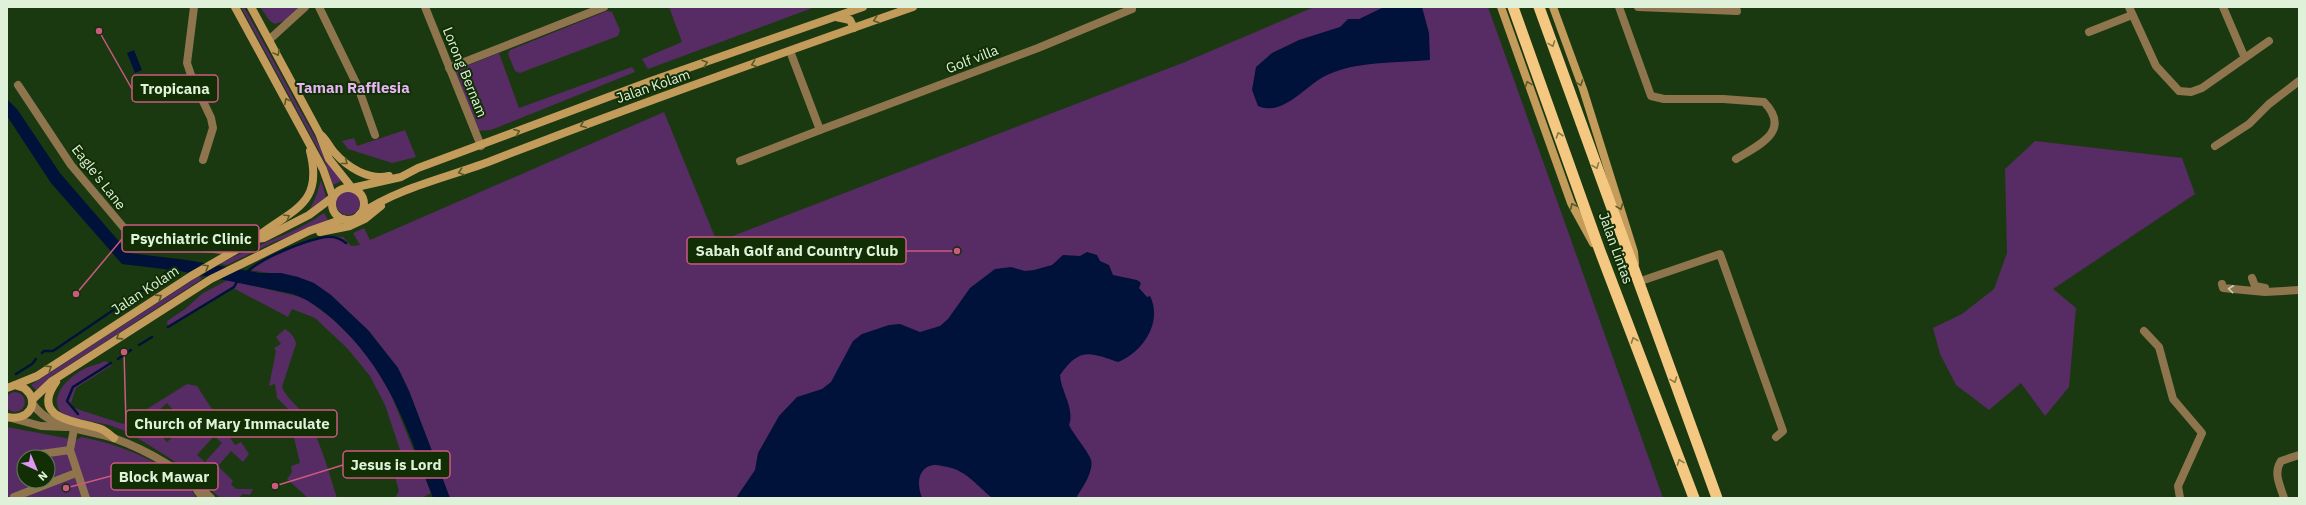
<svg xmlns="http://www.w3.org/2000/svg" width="2306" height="505" font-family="'IBM Plex Sans',sans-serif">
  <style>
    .green { fill: #572b63; fill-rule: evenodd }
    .water { fill: #00123a }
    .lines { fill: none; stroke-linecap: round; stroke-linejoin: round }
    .stream { stroke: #00123a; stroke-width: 2.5 }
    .minor { stroke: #8e754e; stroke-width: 8 }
    .tertiary { stroke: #8e754e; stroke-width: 8 }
    .secondary { stroke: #c39b5a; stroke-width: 8 }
    .trunk { stroke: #f5c881; stroke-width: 11 }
    .oneway { stroke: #585a27 }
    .oneway2 { stroke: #837b43 }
    .oneway3 { stroke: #c7ccaf }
    .labels { text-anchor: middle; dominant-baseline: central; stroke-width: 4; stroke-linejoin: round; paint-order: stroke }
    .street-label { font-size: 14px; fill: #dff1d9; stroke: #112e05 }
    .neighbourhood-label { font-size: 15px; font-weight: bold; fill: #e6b6f5; stroke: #112e05 }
    .leader { fill: none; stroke: #cb5981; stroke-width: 1.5 }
    .callout-dot { fill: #cb5981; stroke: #112e05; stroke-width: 1.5 }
    .callout { fill: #112e05; stroke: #cb5981; stroke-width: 1.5 }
    .callout-label { font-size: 15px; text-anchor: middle; font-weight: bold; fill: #dff1d9 }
  </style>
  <rect width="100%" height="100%" fill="#1b3910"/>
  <!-- green -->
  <g class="green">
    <path d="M241 7H244L329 163 343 180 333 185 326 164Z"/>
    <path d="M260 7H299L284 21 275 24 270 21Z"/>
    <path d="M669 7H815L648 69 642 59 682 42Z"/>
    <path d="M1314 7H1488L1663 498H450L409 391 398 368 368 330 298 277 249 270 252 266 296 245 326 236 343 237 351 246 360 245 353 233 364 228 370 240 664 112 717 242 1185 62Z"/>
    <path d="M607 11 612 12 620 30 618 36 520 73 515 71 508 54 510 50Z"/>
    <path d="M499 53 519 108 632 67 635 72 491 130 474 131 454 74 459 69Z"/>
    <path d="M405 130 416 157 392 163 348 149 342 141 354 138 357 146Z"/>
    <path d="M2035 141 2182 158 2195 194 2053 289 2076 308 2069 387 2045 416 2021 383 1989 410 1956 385 1940 354 1933 328 1962 314 1994 289 2007 253 2005 169Z"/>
    <path d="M321 180 326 197 310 209 317 194Z"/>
    <circle cx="348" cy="203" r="12"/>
    <path d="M324 213 329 222 274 242 227 265 220 264C253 245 293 235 324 213Z"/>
    <path d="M199 276 202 279 52 376 36 390 31 385Z"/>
    <path d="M228 280 305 298 334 320 352 338 369 357 390 392 431 493 422 498H395L399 491 394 473 402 456 385 405 370 376 347 348 315 318 292 309 288 317 233 288 168 328 167 321 185 309 203 293Z"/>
    <path d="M285 329C291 333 295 337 296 344L282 387C287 399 298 406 305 416 320 438 329 473 337 498H308L287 479 292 472 291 466 300 463 290 421 295 416 277 398 275 384 269 386 276 351 274 348 281 344 276 337Z"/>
    <path d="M105 361 112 365 76 388 71 403 74 408 123 424 187 384 197 386 235 445 241 442 249 454 243 462 231 451 218 466 233 481 231 484 236 489H253L250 495 243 494 239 498H221L171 459 128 432 109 425 65 416C45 401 66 379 82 370 88 366 98 365 105 361ZM167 403 186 425 167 442 148 420ZM214 436 222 443 205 462 197 455Z"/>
    <circle cx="15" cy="402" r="10"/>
    <path d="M7 427 76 440 81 437C120 444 173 464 197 498H7ZM24 457H48V481H24Z"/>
  </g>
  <!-- water -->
  <g class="water">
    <path d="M1384 7H1422L1429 33 1430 60C1397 63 1354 61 1325 76 1305 86 1283 117 1258 106L1252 90 1256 67 1272 53 1299 40 1340 27 1348 19H1359Z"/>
    <path d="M134 50 142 70 135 73 127 53Z"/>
    <path d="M7 99 17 109 60 173 129 253 187 260 260 273H281L298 277 314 283 331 295 368 330 398 368 409 391 450 498H433C409 434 392 377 342 328 328 314 312 301 293 294L180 271 122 264 51 183 7 116Z"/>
    <path d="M1087 252 1097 255 1100 261 1109 265 1113 275 1137 280 1141 283 1139 288 1147 297 1150 296C1163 322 1143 352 1118 362 1091 353 1080 346 1060 375 1061 392 1075 408 1069 425 1074 435 1090 454 1091 460 1094 472 1082 488 1076 498H992C975 484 966 469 942 466 934 464 927 465 922 472 917 479 919 490 922 498H736L755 470 758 453 779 416 797 397 822 389 831 382 853 341 862 334 889 325 900 324 920 332 940 326 948 319 970 288 995 269 1011 267 1025 271 1034 270 1052 265 1063 255 1080 256Z"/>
  </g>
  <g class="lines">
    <!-- stream -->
    <g class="stream">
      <path d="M248 271C264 257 303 241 325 237 333 236 340 238 346 243"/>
      <path d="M168 327 234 287 238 280"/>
      <path d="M139 345 152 337"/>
      <path d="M42 353 44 351H53L159 279 172 267"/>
      <path d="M118 359 131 350"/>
      <path d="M16 374 32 364 36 359"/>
      <path d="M78 414 67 401 73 387 111 363"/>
    </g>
    <!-- minor -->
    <g class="minor">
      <path d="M194 7 187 63 192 78 211 118 213 128 203 160"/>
      <path d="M319 7 358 87 375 135"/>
      <path d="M425 7 481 146"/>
      <path d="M1619 7 1651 96 1664 99H1723L1764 102C1792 131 1759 145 1736 159"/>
      <path d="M1638 7 1737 11"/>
      <path d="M2129 7 2156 66 2179 91 2191 92 2202 88 2269 41"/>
      <path d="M2223 7 2244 56"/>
      <path d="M2089 32 2132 15"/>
      <path d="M270 39 305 7"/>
      <path d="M790 51 820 130 1038 48 1132 9"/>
      <path d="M449 68 604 7"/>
      <path d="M18 85 71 165 135 241 233 251"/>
      <path d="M2215 146 2249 124 2269 104 2299 81"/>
      <path d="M740 161 820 130"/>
      <path d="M2252 278 2255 286 2265 288"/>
      <path d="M1638 282 1720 254 1783 431 1776 437"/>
      <path d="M2222 284 2223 288 2265 292 2299 290"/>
      <path d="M2144 331 2159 347 2173 399 2202 433 2178 486 2180 498"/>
      <path d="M74 429 70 450 86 498"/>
      <path d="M34 455 70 450"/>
      <path d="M198 486 197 490 203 498"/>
      <path d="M14 497 76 473"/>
      <path d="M2284 498C2280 485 2273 473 2281 461L2299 455"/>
    </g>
    <!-- tertiary -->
    <g class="tertiary">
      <path d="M32 403C51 431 86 428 116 439 147 450 188 474 211 498"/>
      <path d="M15 419 41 426 66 427"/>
    </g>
    <!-- secondary -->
    <g class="secondary">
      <path d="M251 7 319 133 329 159 352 188 401 177 418 168 651 81 863 7"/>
      <path d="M1501 7 1571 203 1593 243"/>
      <path d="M1553 7 1583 89 1634 252 1635 263"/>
      <path d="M836 17 850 20 854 28"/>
      <path d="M321 135C327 140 329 147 334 152 347 167 369 181 389 176"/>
      <circle cx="348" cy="204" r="16"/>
      <path d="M360 214C401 186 451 177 496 159 634 105 773 56 913 7"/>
      <path d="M320 232 350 226 365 219 381 206"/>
      <path d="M257 237C292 209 324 205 310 151"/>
      <path d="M56 382C29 420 79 421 101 429 106 431 110 435 114 438"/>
      <path d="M15 385 37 376 191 276 255 239 264 238 309 215 333 197 323 169 235 7"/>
      <path d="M7 388 15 385 24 388C42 402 28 422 7 417"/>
      <path d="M32 400 52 381 211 279 309 231 343 219"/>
    </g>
    <!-- trunk -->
    <g class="trunk">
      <path d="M1513 7 1600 251 1694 498"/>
      <path d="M1539 7 1717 498"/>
    </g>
  </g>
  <!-- one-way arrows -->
  <defs><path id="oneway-chevron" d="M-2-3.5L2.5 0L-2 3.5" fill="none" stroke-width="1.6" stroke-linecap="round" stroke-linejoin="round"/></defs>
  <g class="oneway">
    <use href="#oneway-chevron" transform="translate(876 20) rotate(161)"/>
    <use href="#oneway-chevron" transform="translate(277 53) rotate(62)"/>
    <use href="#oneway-chevron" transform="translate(705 63) rotate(-19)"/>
    <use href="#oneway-chevron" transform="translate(754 64) rotate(161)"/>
    <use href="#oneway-chevron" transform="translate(1580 83) rotate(70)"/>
    <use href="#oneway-chevron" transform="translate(1528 84) rotate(-110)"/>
    <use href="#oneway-chevron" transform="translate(287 101) rotate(-118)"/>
    <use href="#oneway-chevron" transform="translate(583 125) rotate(158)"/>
    <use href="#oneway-chevron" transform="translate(517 132) rotate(-21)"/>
    <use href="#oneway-chevron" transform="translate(345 162) rotate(38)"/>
    <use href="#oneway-chevron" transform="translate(461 172) rotate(162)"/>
    <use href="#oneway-chevron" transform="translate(1573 206) rotate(-115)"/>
    <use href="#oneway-chevron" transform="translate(1620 207) rotate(70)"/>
    <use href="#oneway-chevron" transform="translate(287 217) rotate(-31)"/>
    <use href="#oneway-chevron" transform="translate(206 267) rotate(-31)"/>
    <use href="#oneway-chevron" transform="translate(159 297) rotate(-33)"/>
    <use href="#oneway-chevron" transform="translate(119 337) rotate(147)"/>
    <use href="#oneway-chevron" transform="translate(49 368) rotate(-33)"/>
  </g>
  <g class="oneway2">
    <use href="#oneway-chevron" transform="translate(1552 44) rotate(70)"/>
    <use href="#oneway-chevron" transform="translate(1559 135) rotate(-109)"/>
    <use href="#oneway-chevron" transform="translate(1596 166) rotate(69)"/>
    <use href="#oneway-chevron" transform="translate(1634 340) rotate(-110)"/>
    <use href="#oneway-chevron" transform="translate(1674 380) rotate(70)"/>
    <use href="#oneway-chevron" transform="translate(1680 462) rotate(-111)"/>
  </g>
  <use class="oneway3" href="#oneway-chevron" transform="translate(2231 289) rotate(-174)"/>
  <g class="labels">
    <!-- street labels -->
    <g class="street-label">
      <text transform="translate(972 59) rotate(-21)">Golf villa</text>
      <text transform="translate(465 72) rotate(68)">Lorong Bernam</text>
      <text transform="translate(653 86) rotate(-19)">Jalan Kolam</text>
      <text transform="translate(99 177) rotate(52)">Eagle's Lane</text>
      <text transform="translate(1616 248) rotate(70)">Jalan Lintas</text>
      <text transform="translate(145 290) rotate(-33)">Jalan Kolam</text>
    </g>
    <!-- neighbourhood labels -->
    <g class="neighbourhood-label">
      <text x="353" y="87">Taman Rafflesia</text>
    </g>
  </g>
  <!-- callouts -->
  <path class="leader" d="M99 31L132 89M76 294L122 239M957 251L906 251M124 352L126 423M275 486L343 465M66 488L111 476"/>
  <g class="callout-dot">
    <circle cx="99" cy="31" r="4"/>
    <circle cx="76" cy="294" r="4"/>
    <circle cx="957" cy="251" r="4"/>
    <circle cx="124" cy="352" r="4"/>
    <circle cx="275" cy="486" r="4"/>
    <circle cx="66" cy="488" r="4"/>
  </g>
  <g class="callout">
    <rect x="132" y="75" width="86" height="27" rx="4"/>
    <rect x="122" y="225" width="137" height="27" rx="4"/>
    <rect x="687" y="237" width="219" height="27" rx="4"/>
    <rect x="126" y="410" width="211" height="27" rx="4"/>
    <rect x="343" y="451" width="107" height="27" rx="4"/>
    <rect x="111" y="463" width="107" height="27" rx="4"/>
  </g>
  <g class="callout-label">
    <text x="175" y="94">Tropicana</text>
    <text x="191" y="244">Psychiatric Clinic</text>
    <text x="797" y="256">Sabah Golf and Country Club</text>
    <text x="232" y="429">Church of Mary Immaculate</text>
    <text x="396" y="470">Jesus is Lord</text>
    <text x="164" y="482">Block Mawar</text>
  </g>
  <!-- border -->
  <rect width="2306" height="505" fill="none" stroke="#dff1d9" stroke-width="16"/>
  <!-- north arrow -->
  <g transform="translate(36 469) rotate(136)"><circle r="19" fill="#112e05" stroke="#637c5a"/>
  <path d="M0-3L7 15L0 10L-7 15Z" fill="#de98f3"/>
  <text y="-6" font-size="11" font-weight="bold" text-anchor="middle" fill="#dff1d9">N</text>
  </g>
</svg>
